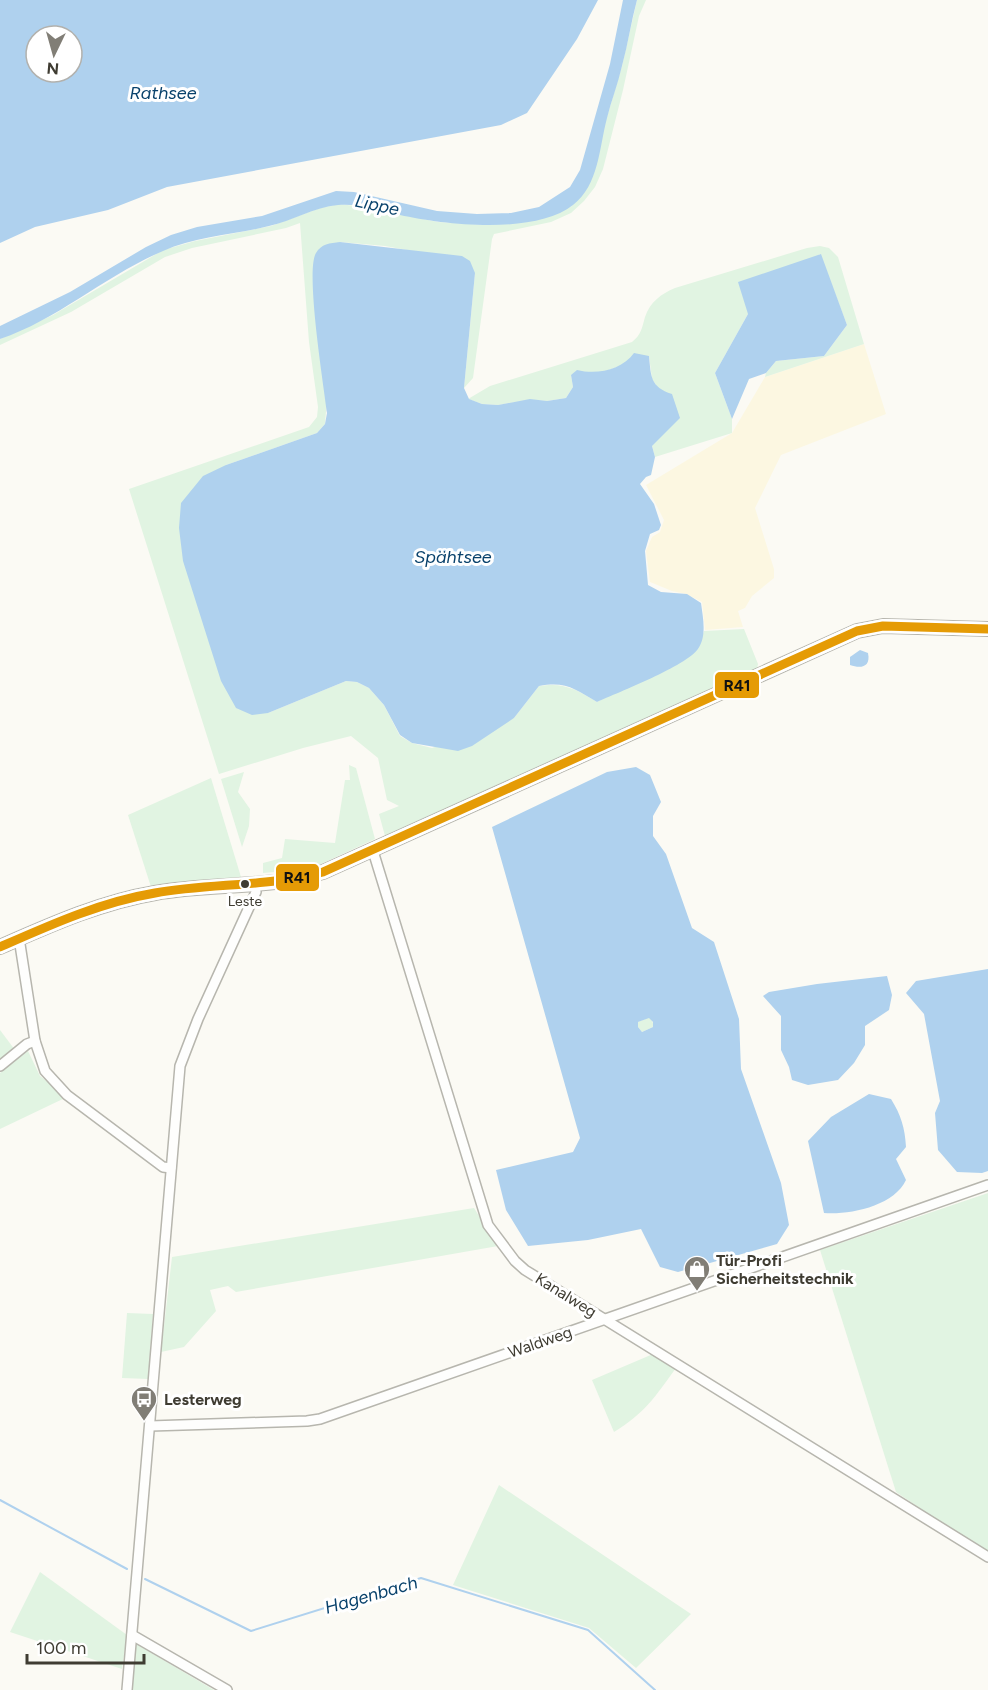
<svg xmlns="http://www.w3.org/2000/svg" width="988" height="1690" font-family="Figtree,sans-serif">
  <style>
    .built { fill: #fcf7e1 }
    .green { fill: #e1f4e2 }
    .water { fill: #afd1ee; fill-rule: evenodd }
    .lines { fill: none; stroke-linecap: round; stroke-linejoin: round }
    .stream { stroke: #afd1ee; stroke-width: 2 }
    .minor-casing { stroke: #b7b6ae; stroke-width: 12 }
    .secondary-casing { stroke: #b7b6ae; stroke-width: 16 }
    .minor { stroke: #fefefd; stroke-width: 9 }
    .secondary { stroke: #fefefd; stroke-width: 14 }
    .bus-1-casing { stroke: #fff; stroke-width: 14 }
    .bus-1 { stroke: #e59b05; stroke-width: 9 }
    .bus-dot { fill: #3f3c32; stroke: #fff; stroke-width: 2 }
    .labels { text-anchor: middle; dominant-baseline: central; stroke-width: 6; stroke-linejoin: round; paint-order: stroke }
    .bus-label { font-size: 14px; fill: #3f3c32; stroke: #fff }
    .poi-label { font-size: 16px; font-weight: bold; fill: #3f3c32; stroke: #fff; text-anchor: start }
    .street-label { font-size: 16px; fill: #3f3c32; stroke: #fff }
    .water-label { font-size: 18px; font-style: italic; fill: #09426c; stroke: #fff }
    .line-badge { stroke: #fff; stroke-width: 2 }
    .pale-badge-label { font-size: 16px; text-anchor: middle; font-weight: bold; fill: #111 }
  </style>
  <rect width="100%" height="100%" fill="#fbfaf4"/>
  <!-- built -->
  <path class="built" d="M864 344 886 414 781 455 755 508 774 569V578L752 596 745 608 738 611 743 627 705 630 702 602 686 594 672 591 650 582 646 551 652 537 660 532 664 520 646 485 732 433 765 377Z"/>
  <!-- green -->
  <g class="green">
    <path d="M637 0H646L639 16 623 90 603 169 595 187 584 201 571 213 551 222 494 234 492 239 473 378 464 388 475 273 423 253 385 246 340 242 325 424 317 433 226 465 268 713 346 681 357 682 369 688 384 705 400 736 412 743 432 748 514 718 539 686C564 682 576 689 597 702L698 649 704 631 744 629 758 664 757 669 751 674 385 836 379 814 399 806 387 800 378 758 351 736 303 748 219 774 129 489 309 427 317 417 318 407 309 342 300 223 286 228 192 248 165 257 71 312 0 345V339L53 315 163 250 195 241 271 226 320 208 339 204 364 207 438 222 487 225 572 206 606 120 622 66Z"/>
    <path d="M820 246 829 248 838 257 864 344 765 377 766 373 776 361 824 356 847 325 820 254 748 314 715 373 732 419V433L655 457 652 446 660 391 652 379 649 356 603 372 571 375 573 387 566 398 547 401 529 400 498 405 482 404 468 399 490 386 632 342C641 335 642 328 645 317 650 302 661 294 675 288L807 248Z"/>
    <path d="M349 765 356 768 375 839 310 869 263 873V863L282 858 285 839 335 843 345 780H350Z"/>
    <path d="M244 772 238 792 250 809 249 826 242 847 221 779Z"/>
    <path d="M211 778 241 877 151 887 128 815Z"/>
    <path d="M650 1017 653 1023V1027L642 1032 638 1027V1022Z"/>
    <path d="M0 1030 15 1050 0 1062Z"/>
    <path d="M28 1051 40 1076 67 1097 0 1129V1073Z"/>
    <path d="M988 1193V1554L896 1492 820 1250Z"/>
    <path d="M474 1208 498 1246 236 1292 228 1286 210 1290 216 1311 184 1347 161 1352 172 1257Z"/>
    <path d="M127 1313 153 1314 148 1379 122 1378Z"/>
    <path d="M653 1354 676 1368C655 1397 645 1413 614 1432L592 1380Z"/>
    <path d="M499 1485 691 1614 636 1668 589 1628 453 1585Z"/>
    <path d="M40 1572 127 1635 122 1669 10 1632Z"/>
    <path d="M136 1644 214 1690H131Z"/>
  </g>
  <!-- water -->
  <g class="water">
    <path d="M0 0H598L577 39 527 113 501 125 167 187 108 210 35 227 0 243ZM36 36H72V72H36Z"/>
    <path d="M623 0H637C631 22 628 44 622 66 618 84 611 101 607 118 599 148 599 185 573 205 535 235 445 225 400 215 381 211 358 203 338 205 314 207 292 221 269 226 234 235 196 236 163 251 106 275 59 319 0 339V326L70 292 146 247 171 235 197 227 262 216 336 191 354 192 437 211 477 214 511 213 539 207 570 187 580 170 610 64Z"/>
    <path d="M340 242 462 256 470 261 475 273 464 388 469 399 482 404 498 405 530 399 547 401 566 398 573 387 571 375 577 370C597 375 622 370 634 353L649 356C651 376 650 387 672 394L680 418 652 446 655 457 651 475 646 477 640 484 654 504 661 525 659 530 650 534 645 551 648 585 661 592 687 594 701 603C703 618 707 636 698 649 686 666 619 692 597 702 575 689 566 681 539 686L514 718 472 746 458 751 412 743 400 735 384 705 369 688 357 682 346 681 268 713 252 715 236 708 221 681 183 561 179 528 181 503 203 476 226 465 317 433 325 424 327 413C324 386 305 271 316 253 321 244 330 243 340 242Z"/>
    <path d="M821 254 847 325 824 356 776 361 766 373 749 379 732 419 715 373 748 314 738 282Z"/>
    <path d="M860 650 868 653C871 667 861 669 850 665V657Z"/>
    <path d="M636 767 650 775 661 802 653 816V836L666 854 692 928 714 942 739 1019 741 1069 781 1183 789 1225 777 1244 678 1272 660 1267 641 1229 588 1240 528 1246 506 1210 496 1170 573 1152 580 1138 492 827 607 772ZM649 1018 653 1022V1027L642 1032 638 1027V1022Z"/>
    <path d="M988 969V1171L982 1173 957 1172 938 1150 935 1113 940 1101 924 1014 906 993 916 981Z"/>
    <path d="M887 976 892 995 889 1010 865 1026V1045L854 1063 838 1080 808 1085 792 1080 789 1067 781 1050V1016L763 996 769 992 817 984Z"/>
    <path d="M869 1094 891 1099C901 1115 905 1128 906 1147L896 1159 906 1180C894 1206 850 1215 824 1213L808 1141 831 1117Z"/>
  </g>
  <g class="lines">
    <!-- stream -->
    <g class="stream">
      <path d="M0 1500 127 1569"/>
      <path d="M145 1579 251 1631 421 1578 588 1630 655 1690"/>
    </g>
    <!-- minor casing -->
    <g class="minor-casing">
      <g id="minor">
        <path d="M373 851 488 1225 515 1261 525 1270 988 1557"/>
        <path d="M19 938 35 1041 45 1071 67 1095 163 1167 171 1168"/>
        <path d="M0 1066 27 1044 35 1041"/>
        <path d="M150 1426 307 1421 320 1419 988 1185"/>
        <path d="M132 1635 227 1690"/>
        <path d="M127 1690 180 1066 198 1019 256 892 255 883"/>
      </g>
    </g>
    <!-- secondary casing -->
    <g class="secondary-casing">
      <path id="secondary" d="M0 947C50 925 101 902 155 893 211 883 270 889 323 872L857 631 883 626 988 629"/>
    </g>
    <!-- minor -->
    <use href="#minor" class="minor"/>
    <!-- secondary -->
    <use href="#secondary" class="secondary"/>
    <!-- bus-1 casing -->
    <g class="bus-1-casing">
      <path id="bus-1" d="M0 947C50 925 101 902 155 893 211 883 268 887 323 872L857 631 883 626 988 629"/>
    </g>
    <!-- bus-1 -->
    <use href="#bus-1" class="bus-1"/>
  </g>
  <!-- icons -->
  <defs>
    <g id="shop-pin" transform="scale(1.35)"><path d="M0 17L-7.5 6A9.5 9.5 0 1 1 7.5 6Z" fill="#817e76" stroke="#fff"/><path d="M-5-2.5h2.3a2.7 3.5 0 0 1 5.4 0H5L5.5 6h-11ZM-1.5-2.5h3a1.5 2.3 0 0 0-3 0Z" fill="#fff"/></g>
    <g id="bus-pin" transform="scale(1.35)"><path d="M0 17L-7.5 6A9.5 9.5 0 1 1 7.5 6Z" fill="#817e76" stroke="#fff"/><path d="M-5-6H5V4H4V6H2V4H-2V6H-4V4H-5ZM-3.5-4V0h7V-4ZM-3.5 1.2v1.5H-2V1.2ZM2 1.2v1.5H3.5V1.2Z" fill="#fff"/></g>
  </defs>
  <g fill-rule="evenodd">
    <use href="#shop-pin" x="697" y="1269"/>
    <use href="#bus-pin" x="144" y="1399"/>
  </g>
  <!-- markers -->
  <circle class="bus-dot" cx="245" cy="884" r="5"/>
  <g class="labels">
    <!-- bus labels -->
    <g class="bus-label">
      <text x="245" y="901">Leste</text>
    </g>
    <!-- poi labels -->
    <g class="poi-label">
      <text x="716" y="1260">Tür-Profi<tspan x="716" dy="18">Sicherheitstechnik</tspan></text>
      <text x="164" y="1399">Lesterweg</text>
    </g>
    <!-- street labels -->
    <g class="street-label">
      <text transform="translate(566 1295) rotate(32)">Kanalweg</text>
      <text transform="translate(540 1342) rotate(-19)">Waldweg</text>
    </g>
    <!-- water labels -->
    <g class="water-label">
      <text x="163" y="93">Rathsee</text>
      <text transform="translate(377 205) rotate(12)">Lippe</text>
      <text x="453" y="557">Spähtsee</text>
      <text transform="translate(371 1595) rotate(-16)">Hagenbach</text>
    </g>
  </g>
  <g class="line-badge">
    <rect x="714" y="671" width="46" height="28" rx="6" fill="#e59b05"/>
    <rect x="275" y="863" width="45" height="29" rx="6" fill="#e59b05"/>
  </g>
  <g class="pale-badge-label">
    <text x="737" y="691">R41</text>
    <text x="297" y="883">R41</text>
  </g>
  <!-- north arrow -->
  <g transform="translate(54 54) rotate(185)"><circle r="28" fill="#ffffff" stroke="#b2b1ad" stroke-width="1.5"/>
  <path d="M0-4.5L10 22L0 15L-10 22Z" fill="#817e76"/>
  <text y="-9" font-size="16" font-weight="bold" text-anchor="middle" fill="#3f3c32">N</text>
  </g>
  <!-- scale -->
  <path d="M27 1654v9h117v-9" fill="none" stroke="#3f3c32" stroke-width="3"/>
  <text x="36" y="1654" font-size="18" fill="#3f3c32" stroke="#ffffff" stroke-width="4.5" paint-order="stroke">100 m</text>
</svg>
